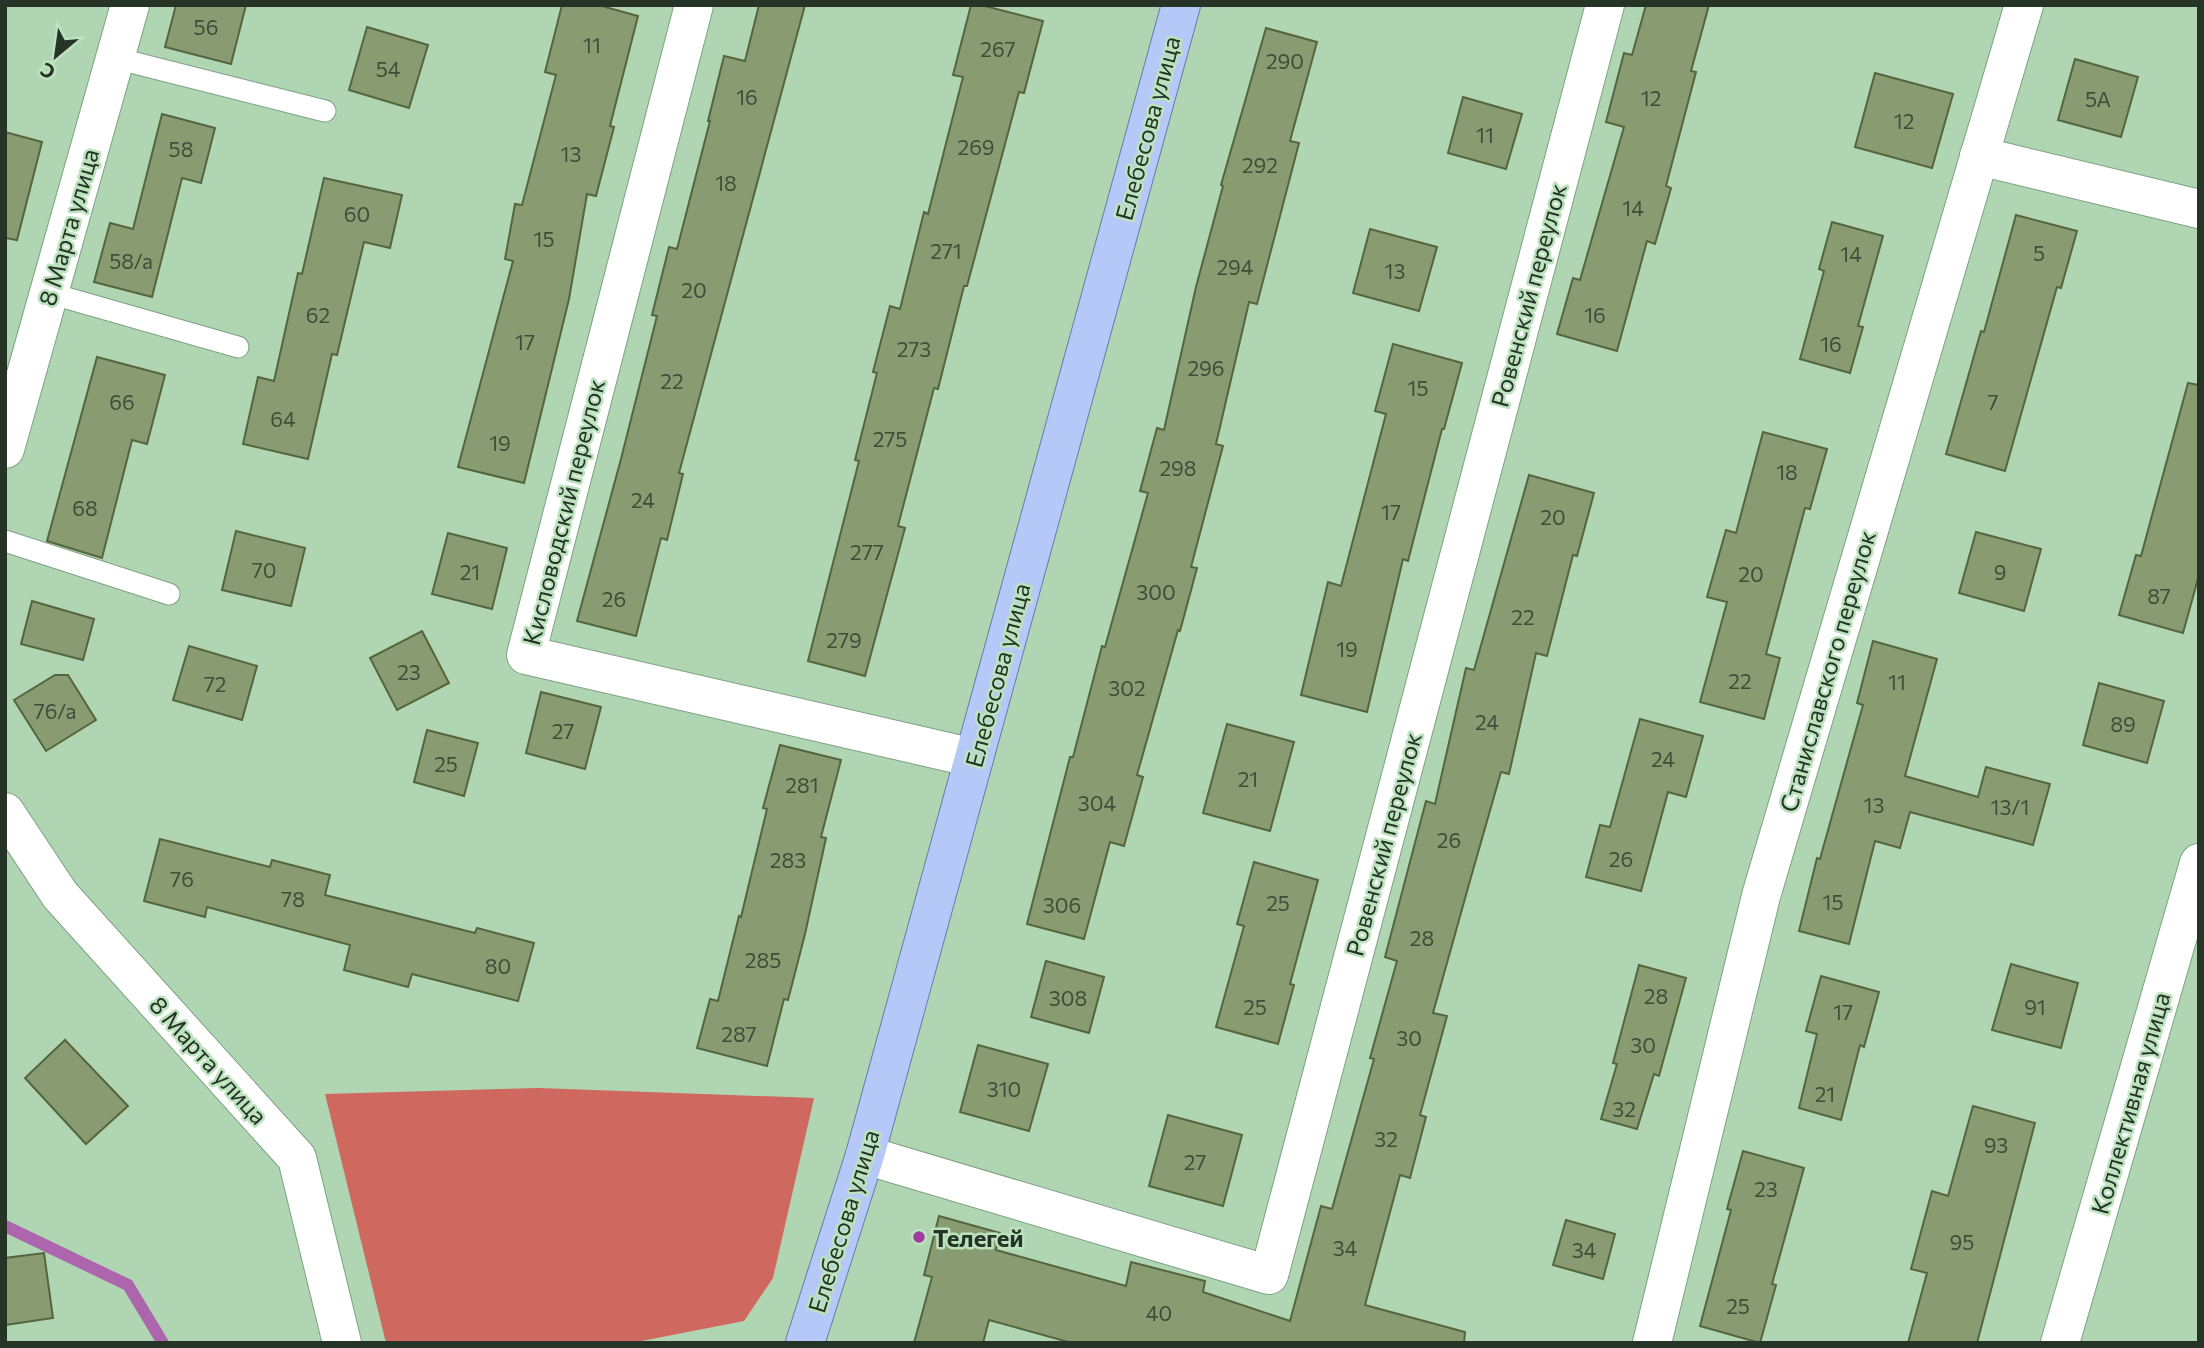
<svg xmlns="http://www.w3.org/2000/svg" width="2204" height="1348" font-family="Commissioner,sans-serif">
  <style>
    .forest { fill: #cf685f }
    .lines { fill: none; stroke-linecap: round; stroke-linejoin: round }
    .stream { stroke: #ad66ae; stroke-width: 12 }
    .building { fill: #899b71; stroke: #55663e; stroke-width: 2 }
    .lane-casing { stroke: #7ea281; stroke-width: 23 }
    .street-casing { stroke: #7ea281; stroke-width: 40 }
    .primary-casing { stroke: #637daa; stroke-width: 40 }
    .lane { stroke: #fff; stroke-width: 21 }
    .street { stroke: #fff; stroke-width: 38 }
    .primary { stroke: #b6c8f7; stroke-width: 38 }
    .poi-dot { fill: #a03ca2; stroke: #bce2be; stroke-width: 2.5 }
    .labels { text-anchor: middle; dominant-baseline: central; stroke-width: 5; stroke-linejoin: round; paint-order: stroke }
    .number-label { font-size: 21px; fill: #3e4e39 }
    .street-label { font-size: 24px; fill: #253426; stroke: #bce2be }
    .poi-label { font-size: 24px; font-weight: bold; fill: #253426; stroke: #bce2be; text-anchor: start }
  </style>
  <rect width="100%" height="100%" fill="#afd5b2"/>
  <!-- forest -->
  <path class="forest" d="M539 1088 814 1098 773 1278 744 1321 631 1343H386L325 1094Z"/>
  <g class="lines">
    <!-- stream -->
    <path class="stream" d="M5 1226 128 1285 163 1343"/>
  </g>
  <!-- building -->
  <g class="building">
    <path d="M176 5H246L231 64 165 47Z"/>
    <path d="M562 5H598L638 16 610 126 614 127 596 196 587 194 569 299 524 483 458 467 513 261 505 259 515 204 522 205 556 75 545 72Z"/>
    <path d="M759 5H805L679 473 683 474 667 540 661 538 636 636 577 621 621 459 657 316 652 315 669 247 677 249 710 121H708L724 56 745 61Z"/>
    <path d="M971 5H981L1043 21 1024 93 1019 92 967 286H964L938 389 934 388 898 526 905 528 865 676 808 661 859 461 855 460 877 373 873 372 890 306 900 309 924 212 928 214 963 77 953 75Z"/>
    <path d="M1646 5H1709L1691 71 1696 72 1666 186 1671 188 1655 244 1647 241 1617 351 1557 334 1573 278 1580 280 1624 127 1606 122 1624 53 1632 55Z"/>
    <path d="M367 27 428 45 409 108 349 90Z"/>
    <path d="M1266 28 1317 42 1290 141 1299 143 1257 304 1249 302 1216 444 1223 446 1191 567 1197 568 1180 631 1178 630 1137 775 1143 777 1124 846 1110 842 1084 939 1027 924 1070 757H1073L1102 646 1105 647 1148 493 1140 491 1157 428 1164 430 1196 287 1223 186 1221 185Z"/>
    <path d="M2075 59 2138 77 2121 137 2058 120Z"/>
    <path d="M1875 73 1953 94 1932 168 1855 147Z"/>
    <path d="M1463 97 1522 114 1506 169 1448 153Z"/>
    <path d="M162 114 215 128 201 183 182 178 152 297 94 282 110 223 133 229Z"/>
    <path d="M5 132 42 142 17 240 5 238Z"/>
    <path d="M324 178 402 195 390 248 364 242 337 355 332 354 308 459 243 444 258 377 274 381 298 273 302 274Z"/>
    <path d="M2016 215 2077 231 2061 288 2057 287 2005 471 1946 454 1981 331 1984 332Z"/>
    <path d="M1832 222 1883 236 1858 326 1863 327 1850 373 1800 359 1824 271 1819 269Z"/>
    <path d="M1370 229 1437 247 1419 311 1353 293Z"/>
    <path d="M1393 344 1462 363 1444 429H1442L1408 561 1403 559 1367 712 1301 695 1328 582 1341 586 1386 414 1375 411Z"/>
    <path d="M97 357 165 375 147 444 132 440 102 558 47 541Z"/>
    <path d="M2188 383 2199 385V575L2183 633 2119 615 2136 555 2141 556Z"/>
    <path d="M1763 432 1827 449 1810 509 1805 508 1766 654 1780 658 1764 719 1700 702 1727 602 1707 597 1726 530 1736 533Z"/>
    <path d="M1529 475 1594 493 1577 556 1573 555 1547 656 1536 653 1509 774 1501 772 1471 877 1433 1013 1447 1016 1420 1115 1426 1117 1410 1178 1400 1175 1365 1305 1465 1332 1464 1343H1072L989 1320 983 1343H914L932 1277 924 1275 939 1216 1000 1233 996 1250 1126 1286 1131 1262 1205 1281 1203 1292 1290 1321 1321 1206 1332 1209 1374 1059 1370 1058 1397 961 1385 957 1426 801 1435 804 1466 668 1474 670Z"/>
    <path d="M236 531 305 548 291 606 222 590Z"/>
    <path d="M1976 532 2041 549 2024 611 1959 593Z"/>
    <path d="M448 533 507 548 492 609 432 594Z"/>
    <path d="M32 601 94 619 83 660 21 644Z"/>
    <path d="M422 631 449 683 397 710 370 658Z"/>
    <path d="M1873 641 1937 659 1905 776 1978 797 1986 767 2050 784 2033 845 1910 812 1900 848 1875 841 1849 944 1799 931 1817 858 1820 859 1863 705 1857 703Z"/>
    <path d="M189 646 257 666 242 720 173 700Z"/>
    <path d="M55 675H68L96 720 46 751 14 700Z"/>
    <path d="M2099 683 2164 701 2147 763 2083 745Z"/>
    <path d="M541 692 601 707 585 769 526 753Z"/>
    <path d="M1640 719 1703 736 1686 797 1668 792 1641 891 1586 877 1600 825 1610 827Z"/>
    <path d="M1227 724 1294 742 1270 831 1203 813Z"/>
    <path d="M427 730 478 743 464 796 414 782Z"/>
    <path d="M780 745 841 760 821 837 826 838 805 934 788 1000 784 999 767 1066 697 1048 710 999 718 1001 739 916 741 917 767 809 763 808Z"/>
    <path d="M160 839 270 867 272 860 330 875 325 895 475 933 477 928 534 943 518 1001 412 974 408 987 344 970 350 945 207 907 205 917 144 901Z"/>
    <path d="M1254 862 1318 880 1290 984 1294 985 1278 1044 1216 1027 1244 926 1237 924Z"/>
    <path d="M1046 961 1104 977 1089 1033 1031 1017Z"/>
    <path d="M2011 964 2078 983 2061 1048 1992 1030Z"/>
    <path d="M1639 965 1686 978 1659 1076 1654 1074 1637 1129 1601 1119 1617 1064 1613 1063Z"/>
    <path d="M1821 976 1879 992 1864 1047 1860 1045 1841 1120 1799 1108 1817 1034 1806 1031Z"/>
    <path d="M65 1040 128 1106 86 1144 25 1078Z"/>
    <path d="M978 1045 1048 1064 1029 1131 960 1112Z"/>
    <path d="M1973 1106 2035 1123 1977 1343H1908L1927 1273 1911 1269 1932 1191 1948 1196Z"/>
    <path d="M1168 1115 1242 1135 1223 1206 1149 1186Z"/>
    <path d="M1743 1151 1804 1168 1772 1284 1776 1285 1760 1343 1700 1326 1731 1210 1727 1209Z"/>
    <path d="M1566 1220 1615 1234 1603 1279 1553 1265Z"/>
    <path d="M44 1253 53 1318 5 1325V1258Z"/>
  </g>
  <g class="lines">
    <!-- lane casing -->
    <g class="lane-casing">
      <g id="lane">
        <path d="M115 58 325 111"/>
        <path d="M49 293 238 347"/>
        <path d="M5 541 169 594"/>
      </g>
    </g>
    <!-- street casing -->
    <g class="street-casing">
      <g id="street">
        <path d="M694 5 526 655 974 758"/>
        <path d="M1979 156 2199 209"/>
        <path d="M5 449 130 5"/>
        <path d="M5 812 60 895 297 1158 342 1343"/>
        <path d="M865 1155 1269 1275 1605 5"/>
        <path d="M1652 1343 1761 896 2024 5"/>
        <path d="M2060 1343 2199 863"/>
      </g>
    </g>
    <!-- primary casing -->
    <g class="primary-casing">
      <path id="primary" d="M805 1343 865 1155 1181 5"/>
    </g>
    <!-- lane -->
    <use href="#lane" class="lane"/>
    <!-- street -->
    <use href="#street" class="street"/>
    <!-- primary -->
    <use href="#primary" class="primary"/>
  </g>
  <!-- markers -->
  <circle class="poi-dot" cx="919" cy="1237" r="7"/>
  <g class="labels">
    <!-- number labels -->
    <g class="number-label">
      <text x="206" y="26">56</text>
      <text x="592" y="44">11</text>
      <text x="998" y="48">267</text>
      <text x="1285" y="60">290</text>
      <text x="388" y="68">54</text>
      <text x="747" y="96">16</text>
      <text x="1651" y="97">12</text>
      <text x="2098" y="98">5А</text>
      <text x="1904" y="120">12</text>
      <text x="1485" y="134">11</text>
      <text x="976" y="146">269</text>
      <text x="181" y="148">58</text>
      <text x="571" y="153">13</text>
      <text x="1260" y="164">292</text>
      <text x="726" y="182">18</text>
      <text x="1633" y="207">14</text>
      <text x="357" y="213">60</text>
      <text x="544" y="238">15</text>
      <text x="946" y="250">271</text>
      <text x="2039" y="252">5</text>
      <text x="1851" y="253">14</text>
      <text x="131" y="260">58/а</text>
      <text x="1235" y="266">294</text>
      <text x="1395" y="270">13</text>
      <text x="694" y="289">20</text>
      <text x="318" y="314">62</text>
      <text x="1595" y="314">16</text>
      <text x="525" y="341">17</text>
      <text x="1831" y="343">16</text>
      <text x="914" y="348">273</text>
      <text x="1206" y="367">296</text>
      <text x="672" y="380">22</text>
      <text x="1418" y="387">15</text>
      <text x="122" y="401">66</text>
      <text x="1993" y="401">7</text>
      <text x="283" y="418">64</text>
      <text x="890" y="438">275</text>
      <text x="500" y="442">19</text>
      <text x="1178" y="467">298</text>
      <text x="1787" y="471">18</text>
      <text x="643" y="499">24</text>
      <text x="85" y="507">68</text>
      <text x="1391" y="511">17</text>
      <text x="1553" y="516">20</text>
      <text x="867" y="551">277</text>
      <text x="264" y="569">70</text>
      <text x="470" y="571">21</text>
      <text x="2000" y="571">9</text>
      <text x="1751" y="573">20</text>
      <text x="1156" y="591">300</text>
      <text x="2159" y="595">87</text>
      <text x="614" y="598">26</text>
      <text x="1523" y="616">22</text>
      <text x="844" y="639">279</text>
      <text x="1347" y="648">19</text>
      <text x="409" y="671">23</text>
      <text x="1740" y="680">22</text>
      <text x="1897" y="681">11</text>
      <text x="215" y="683">72</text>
      <text x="1127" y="687">302</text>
      <text x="55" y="710">76/а</text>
      <text x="1487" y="721">24</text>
      <text x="2123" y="723">89</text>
      <text x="563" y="730">27</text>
      <text x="1663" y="758">24</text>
      <text x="446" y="763">25</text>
      <text x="1248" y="778">21</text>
      <text x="802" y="784">281</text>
      <text x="1097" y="802">304</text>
      <text x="1874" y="804">13</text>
      <text x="2010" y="806">13/1</text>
      <text x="1449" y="839">26</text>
      <text x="1621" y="858">26</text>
      <text x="788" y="859">283</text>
      <text x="182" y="878">76</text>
      <text x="293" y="898">78</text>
      <text x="1833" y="901">15</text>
      <text x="1278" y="902">25</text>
      <text x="1062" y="904">306</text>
      <text x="1422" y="937">28</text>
      <text x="763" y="959">285</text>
      <text x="498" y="965">80</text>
      <text x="1656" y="995">28</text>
      <text x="1068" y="997">308</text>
      <text x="1255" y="1006">25</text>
      <text x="2035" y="1006">91</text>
      <text x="1843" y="1011">17</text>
      <text x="739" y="1033">287</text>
      <text x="1409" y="1037">30</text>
      <text x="1643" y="1044">30</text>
      <text x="1004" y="1088">310</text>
      <text x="1825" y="1093">21</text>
      <text x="1624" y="1108">32</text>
      <text x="1386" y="1138">32</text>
      <text x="1996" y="1144">93</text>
      <text x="1195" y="1161">27</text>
      <text x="1766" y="1188">23</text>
      <text x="1962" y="1241">95</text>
      <text x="1345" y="1247">34</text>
      <text x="1584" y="1249">34</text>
      <text x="1738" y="1305">25</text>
      <text x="1159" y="1312">40</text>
    </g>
    <!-- street labels -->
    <g class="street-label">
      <text transform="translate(1147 128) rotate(-75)">Елебесова улица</text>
      <text transform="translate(68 227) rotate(-74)">8 Марта улица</text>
      <text transform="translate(1528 295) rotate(-75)">Ровенский переулок</text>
      <text transform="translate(563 512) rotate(-76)">Кисловодский переулок</text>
      <text transform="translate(1827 671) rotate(-74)">Станиславского переулок</text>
      <text transform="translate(997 675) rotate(-75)">Елебесова улица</text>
      <text transform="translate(1383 844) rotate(-75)">Ровенский переулок</text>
      <text transform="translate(209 1060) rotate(48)">8 Марта улица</text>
      <text transform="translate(2130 1103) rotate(-74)">Коллективная улица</text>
      <text transform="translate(843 1221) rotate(-73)">Елебесова улица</text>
    </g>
    <!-- poi labels -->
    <g class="poi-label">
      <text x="933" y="1237">Телегей</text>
    </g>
  </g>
  <!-- border -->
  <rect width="2204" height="1348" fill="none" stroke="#253426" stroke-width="14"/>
  <!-- north arrow -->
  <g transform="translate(56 56) rotate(209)" stroke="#bce2be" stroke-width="5" paint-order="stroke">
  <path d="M0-5L12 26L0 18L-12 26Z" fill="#253426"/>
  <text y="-10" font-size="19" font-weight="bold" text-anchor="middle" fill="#253426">С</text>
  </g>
</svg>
